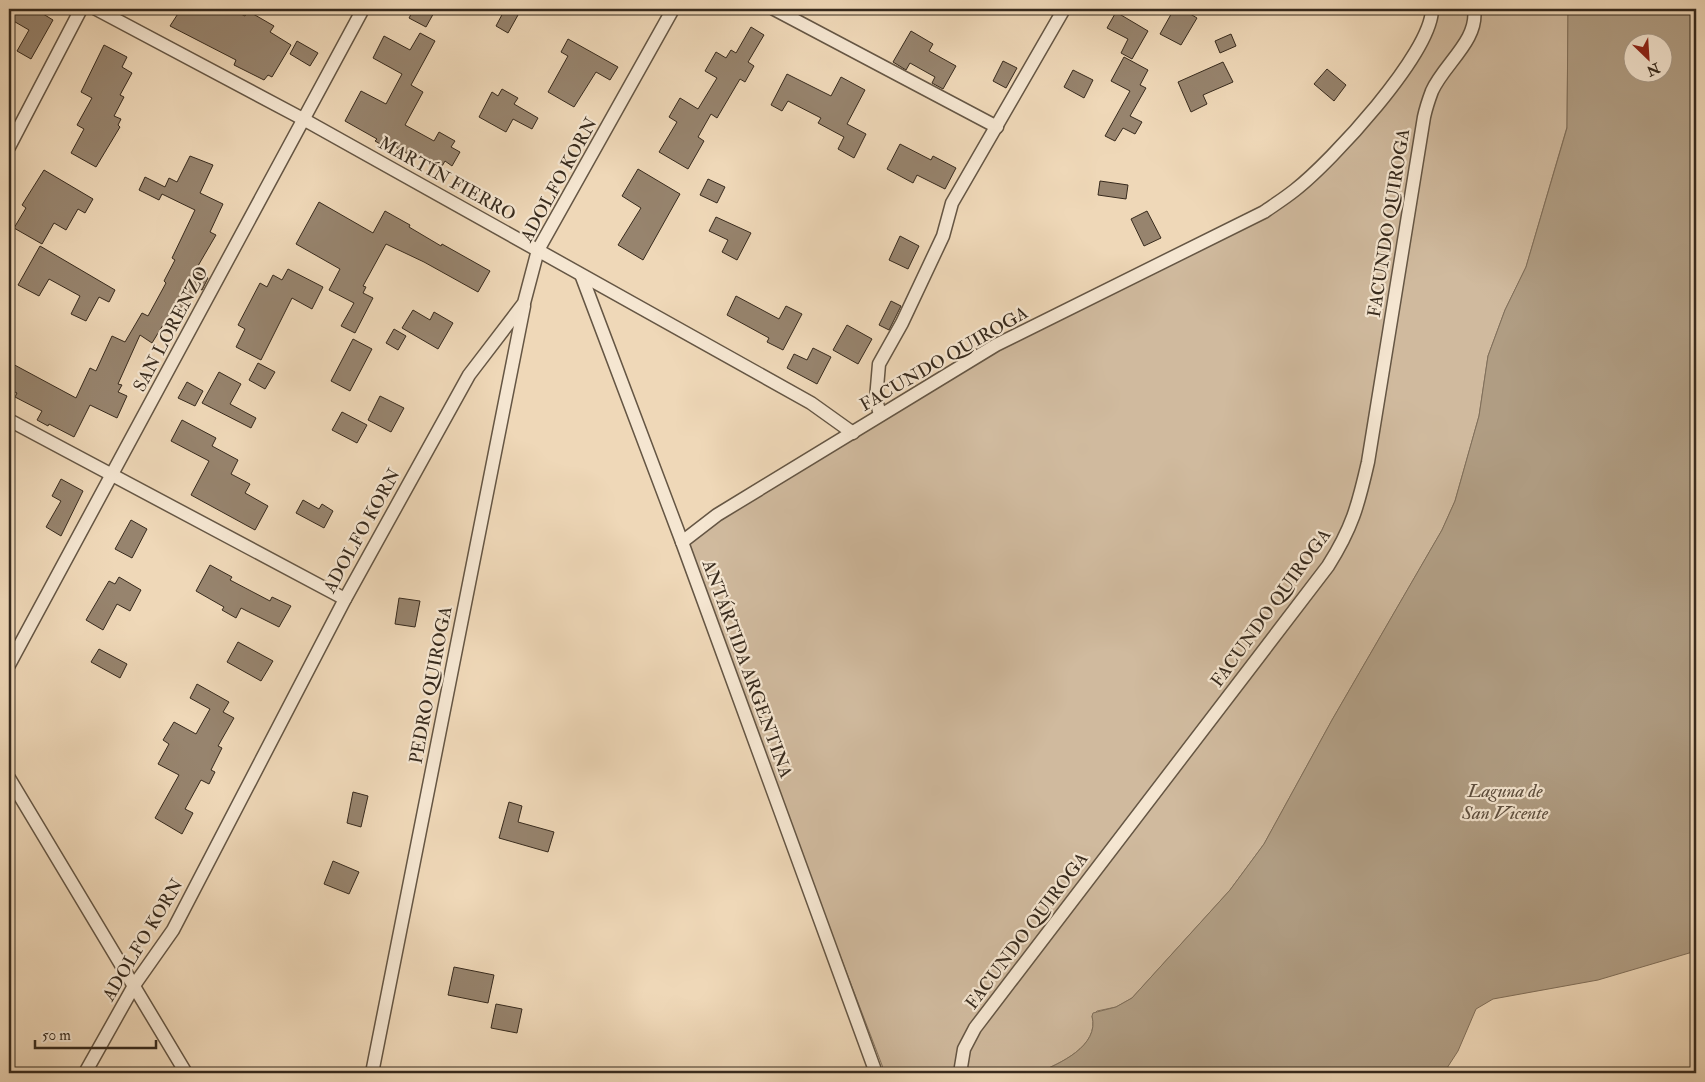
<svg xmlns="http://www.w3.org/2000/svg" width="1705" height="1082" font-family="'IM FELL Double Pica',serif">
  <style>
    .green { fill: #d0ba9e; stroke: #84725e }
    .water { fill: #b09d83; stroke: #806f5a; fill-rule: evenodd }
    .building { fill: #97846e; stroke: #372a1d }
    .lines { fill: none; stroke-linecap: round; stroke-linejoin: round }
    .minor-casing { stroke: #655644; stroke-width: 15 }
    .minor { stroke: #f5e6d1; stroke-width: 12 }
    .labels { text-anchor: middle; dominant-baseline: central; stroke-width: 4.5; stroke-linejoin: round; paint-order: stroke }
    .street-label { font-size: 18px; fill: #372a1d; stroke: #f5e6d1 }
    .water-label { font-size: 19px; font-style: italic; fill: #5b4c3c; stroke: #f5e6d1 }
  </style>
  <rect width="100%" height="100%" fill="#efd8b8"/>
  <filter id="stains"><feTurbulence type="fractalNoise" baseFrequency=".004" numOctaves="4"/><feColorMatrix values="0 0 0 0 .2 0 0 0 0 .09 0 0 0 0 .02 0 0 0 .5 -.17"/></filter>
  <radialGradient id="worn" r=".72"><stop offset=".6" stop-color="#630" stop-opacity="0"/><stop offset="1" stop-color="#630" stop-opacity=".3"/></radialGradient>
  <!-- green -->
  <path class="green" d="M1432 9H1568L1567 127 1526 267 1505 310 1488 356 1479 416 1455 501 1442 530 1332 720 1264 844 1230 890 1132 998 1116 1007 1097 1011 1092 1016C1100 1046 1059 1064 1037 1073H885L682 542 918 391 1296 190 1402 75Z"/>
  <!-- water -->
  <path class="water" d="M1568 9H1696V951L1598 980 1493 999 1476 1009 1458 1051 1447 1068 1434 1073H1037C1059 1064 1100 1046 1092 1016L1093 1013 1116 1007 1132 998 1230 890 1264 844 1332 720 1442 530 1455 501 1479 416 1488 356 1505 310 1526 267 1567 128ZM1632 42H1662V72H1632Z"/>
  <!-- building -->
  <g class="building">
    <path d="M16 9H35L53 20 31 59 17 51 29 30 10 19Z"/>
    <path d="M181 9H231L245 16 248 11 274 26 270 32 291 45 272 77 268 75 264 80 234 65 236 60 170 26Z"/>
    <path d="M414 9H436L426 27 409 18Z"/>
    <path d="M505 9 518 15 508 33 496 26Z"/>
    <path d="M1174 9H1182L1197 18 1181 45 1160 34Z"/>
    <path d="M1116 12 1148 31 1132 59 1121 53 1128 39 1107 28Z"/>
    <path d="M751 27 764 35 748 62 754 66 745 82 740 79 717 118 711 114 698 137 704 141 688 169 659 152 677 122 669 117 680 98 698 109 717 78 705 71 716 52 726 58 731 50 736 53Z"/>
    <path d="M911 31 933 44 929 51 956 66 943 89 932 83 935 77 910 63 906 70 893 62Z"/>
    <path d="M420 33 435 41 411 85 423 92 405 125 434 141 439 132 455 141 451 147 460 152 452 166 445 161 441 168 416 154 414 157 393 146 391 150 375 141 377 139 345 121 361 91 386 104 402 74 373 58 384 36 410 50Z"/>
    <path d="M1231 34 1236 46 1220 53 1215 41Z"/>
    <path d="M568 39 618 67 610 80 596 72 574 107 548 92 568 56 561 52Z"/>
    <path d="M297 41 318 53 310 66 290 54Z"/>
    <path d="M104 45 127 57 122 67 132 73 120 95 124 97 114 116 121 119 118 125 120 127 96 167 71 153 84 129 77 125 92 98 81 92Z"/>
    <path d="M1124 57 1148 70 1140 85 1146 88 1130 116 1142 122 1135 134 1123 128 1115 141 1105 136 1130 91 1111 81Z"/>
    <path d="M1003 61 1017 68 1006 88 993 81Z"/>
    <path d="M1223 62 1233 82 1203 95 1207 104 1191 112 1178 82Z"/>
    <path d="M1327 69 1346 85 1334 101 1314 84Z"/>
    <path d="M1073 70 1093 80 1084 98 1064 87Z"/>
    <path d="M787 74 831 96 841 77 865 90 847 124 866 134 854 158 838 149 844 137 818 123 821 118 788 101 782 111 771 105Z"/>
    <path d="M502 89 518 98 514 104 538 118 532 129 513 119 506 132 479 117 492 92 498 96Z"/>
    <path d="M900 144 931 160 933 156 956 168 945 189 917 175 913 183 887 169Z"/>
    <path d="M190 156 213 165 200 193 223 204 210 232 216 235 195 271 208 278 202 290 197 288 184 312 174 307 152 343 140 335 118 384 122 385 118 392 127 396 117 418 90 405 74 437 49 424 48 426 37 420 42 411 15 397 17 393 9 389V362L76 398 90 368 96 371 112 336 125 342 142 313 148 316 166 283 164 281 175 260 172 258 195 210 162 194 159 200 139 190 145 177 165 187 169 178 177 182Z"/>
    <path d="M638 169 680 194 643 260 618 245 641 208 622 196Z"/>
    <path d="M44 170 93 199 85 213 78 209 66 230 54 223 42 244 14 228 26 208 22 205Z"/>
    <path d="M708 179 725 187 717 203 700 195Z"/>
    <path d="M1100 181 1128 185 1126 199 1098 195Z"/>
    <path d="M319 202 373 233 385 211 410 225 409 227 441 246 442 244 490 271 478 292 424 262 386 244 363 286 366 287 363 293 373 298 355 333 341 326 354 303 329 290 340 269 296 244Z"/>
    <path d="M1147 211 1161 238 1144 246 1131 219Z"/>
    <path d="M716 217 751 233 737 260 722 252 728 240 709 231Z"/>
    <path d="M900 236 919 246 908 269 889 260Z"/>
    <path d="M40 246 115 290 109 302 99 297 86 321 71 314 80 296 49 279 39 296 18 285Z"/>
    <path d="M288 269 323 287 312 309 292 298 261 360 236 347 245 329 238 325 260 283 267 287 273 275 282 280Z"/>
    <path d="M736 296 779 319 786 306 802 314 783 350 767 342 769 338 727 315Z"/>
    <path d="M891 301 901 306 889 330 879 325Z"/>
    <path d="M413 310 430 320 434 312 453 323 438 349 402 328Z"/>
    <path d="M847 325 872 339 858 364 833 350Z"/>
    <path d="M394 329 406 336 398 350 386 343Z"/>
    <path d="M353 339 372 349 350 391 331 381Z"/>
    <path d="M813 348 831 357 817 384 787 368 794 354 807 360Z"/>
    <path d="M258 363 275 372 265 389 249 380Z"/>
    <path d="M219 372 241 384 230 404 256 418 251 428 202 403Z"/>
    <path d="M187 382 203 391 195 406 178 398Z"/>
    <path d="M380 396 404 408 391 432 368 420Z"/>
    <path d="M342 412 367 425 357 443 332 430Z"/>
    <path d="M182 420 216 438 212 446 238 460 231 474 250 484 245 493 268 506 255 530 191 495 209 461 171 441Z"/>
    <path d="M61 479 83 491 61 536 46 527 61 501 52 496Z"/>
    <path d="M303 500 319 509 322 504 333 511 324 528 296 513Z"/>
    <path d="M131 520 147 529 132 558 115 549Z"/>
    <path d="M210 565 232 577 230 580 270 601 272 597 291 606 279 627 241 608 236 618 222 610 224 607 196 591Z"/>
    <path d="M119 577 141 590 130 611 117 604 103 630 86 620 109 581 115 584Z"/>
    <path d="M399 598 420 601 415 627 395 624Z"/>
    <path d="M238 642 273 661 261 681 227 662Z"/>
    <path d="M99 649 127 664 120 678 91 662Z"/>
    <path d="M197 684 229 702 223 712 234 718 218 746 222 748 211 770 215 772 209 784 201 780 185 809 193 813 182 834 155 818 179 775 158 764 169 744 163 740 174 722 196 734 210 709 190 698Z"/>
    <path d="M353 792 368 796 361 827 347 823Z"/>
    <path d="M509 802 522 806 518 822 554 832 548 852 499 838Z"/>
    <path d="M333 861 359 872 349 894 324 884Z"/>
    <path d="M454 967 494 975 488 1003 448 995Z"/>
    <path d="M496 1004 522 1009 517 1033 491 1028Z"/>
  </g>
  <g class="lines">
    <!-- minor casing -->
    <g class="minor-casing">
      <g id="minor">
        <path d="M96 9 303 119 811 403 853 433"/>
        <path d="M774 9 997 127"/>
        <path d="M9 147 81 9"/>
        <path d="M582 277 682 542 876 1073"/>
        <path d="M880 415 876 399 879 364 902 323 943 236 952 203 1064 9"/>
        <path d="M9 420 345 599"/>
        <path d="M682 542 717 515 996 345 1264 212C1274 205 1285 198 1295 190 1331 162 1432 53 1432 9"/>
        <path d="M9 665 363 9"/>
        <path d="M9 778 186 1073"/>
        <path d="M85 1073 135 984 173 930 345 599 469 375 524 303 538 250 673 9"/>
        <path d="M372 1073 524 306"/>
        <path d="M960 1073 964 1049 975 1028 1328 566C1352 528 1358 506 1368 462L1424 117C1426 108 1429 99 1432 91 1444 64 1479 40 1474 9"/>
      </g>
    </g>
    <!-- minor -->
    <use href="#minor" class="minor"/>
  </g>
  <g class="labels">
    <!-- street labels -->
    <g class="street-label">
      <text transform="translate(447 179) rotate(29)">MARTÍN FIERRO</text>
      <text transform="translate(559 180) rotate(-61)">ADOLFO KORN</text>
      <text transform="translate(1389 223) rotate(-81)">FACUNDO QUIROGA</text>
      <text transform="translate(171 329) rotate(-62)">SAN LORENZO</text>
      <text transform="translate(944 359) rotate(-30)">FACUNDO QUIROGA</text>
      <text transform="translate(362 531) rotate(-61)">ADOLFO KORN</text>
      <text transform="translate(1271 608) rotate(-54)">FACUNDO QUIROGA</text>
      <text transform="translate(747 669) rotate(70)">ANTÁRTIDA ARGENTINA</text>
      <text transform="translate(431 685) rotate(-79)">PEDRO QUIROGA</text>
      <text transform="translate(1027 931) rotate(-53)">FACUNDO QUIROGA</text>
      <text transform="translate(143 940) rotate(-59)">ADOLFO KORN</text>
    </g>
    <!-- water labels -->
    <g class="water-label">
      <text x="1505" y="791">Laguna de<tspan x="1505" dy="22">San Vicente</tspan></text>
    </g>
  </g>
  <!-- margin -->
  <rect width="1705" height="1082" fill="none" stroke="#efd8b8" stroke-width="30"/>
  <rect x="10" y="10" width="1685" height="1062" fill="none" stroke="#372a1d" stroke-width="2.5"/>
  <rect x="15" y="15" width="1675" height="1052" fill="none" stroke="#372a1d"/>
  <!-- north arrow -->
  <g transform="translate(1648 58) rotate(155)"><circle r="24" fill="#f5e6d1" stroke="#a99b89"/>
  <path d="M0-4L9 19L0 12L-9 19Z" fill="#8f2418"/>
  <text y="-8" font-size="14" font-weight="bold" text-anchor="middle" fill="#372a1d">N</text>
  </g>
  <!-- scale -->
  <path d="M35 1040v8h121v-8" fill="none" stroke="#372a1d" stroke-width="2.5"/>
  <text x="42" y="1040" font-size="15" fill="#372a1d" stroke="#f5e6d1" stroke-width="4" paint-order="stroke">50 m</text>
  <rect width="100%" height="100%" filter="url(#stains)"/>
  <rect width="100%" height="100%" fill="url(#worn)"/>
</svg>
